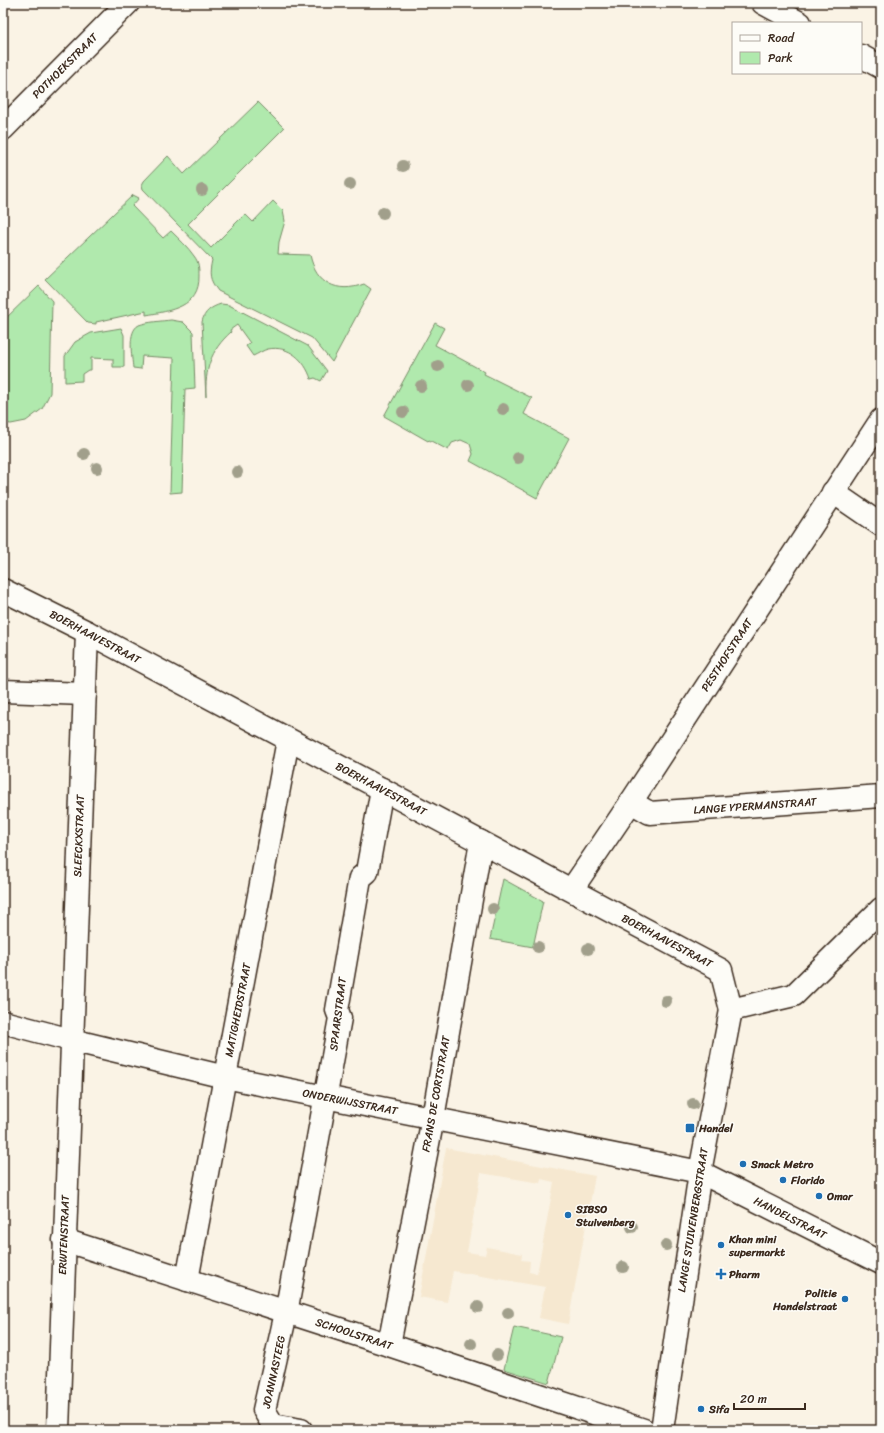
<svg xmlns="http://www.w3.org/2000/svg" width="884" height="1433" font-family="Sriracha,sans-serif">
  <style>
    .built { fill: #f6e8d0; fill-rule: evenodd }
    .green { fill: #b0e9ad; stroke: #768a66 }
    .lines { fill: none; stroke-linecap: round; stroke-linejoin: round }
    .street-casing { stroke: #3b2a1e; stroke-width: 25 }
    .secondary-casing { stroke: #3b2a1e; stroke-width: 25 }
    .street { stroke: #fdfcf7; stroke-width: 22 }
    .secondary { stroke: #fdfcf7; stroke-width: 22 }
    .tree { fill: #a19f8b }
    .poi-dot { fill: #1f6fb2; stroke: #fdfcf7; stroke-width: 1.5 }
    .labels { text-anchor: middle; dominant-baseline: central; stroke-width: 3; stroke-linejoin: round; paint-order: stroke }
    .street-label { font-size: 11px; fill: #3b2a1e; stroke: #fdfcf7 }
    .poi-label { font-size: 11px; font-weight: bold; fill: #3b2a1e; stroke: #fdfcf7; text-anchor: start }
  </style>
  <rect width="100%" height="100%" fill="#faf3e5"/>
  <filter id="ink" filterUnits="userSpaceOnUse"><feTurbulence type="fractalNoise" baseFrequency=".025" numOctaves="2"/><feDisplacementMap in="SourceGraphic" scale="8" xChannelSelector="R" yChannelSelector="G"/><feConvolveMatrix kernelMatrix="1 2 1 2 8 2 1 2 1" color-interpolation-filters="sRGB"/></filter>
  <g filter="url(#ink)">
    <!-- built -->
    <path class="built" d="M446 1148 595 1176 568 1324 539 1318 545 1287 453 1271 447 1302 419 1297ZM481 1173 540 1183 541 1179 554 1182 537 1274 529 1272 530 1261 521 1260 522 1254 487 1247 485 1255 467 1252Z"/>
    <!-- green -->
    <g class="green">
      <path d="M258 102 284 128 188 224 211 248 245 214 253 222 273 201 283 211 285 221 279 242 278 254 310 255C316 283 337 294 364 284L371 289 332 362 312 338 218 291C209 279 209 274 212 260L143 189 142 185 144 181 168 156 184 174Z"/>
      <path d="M133 195 139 198 132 206 163 238 171 231C179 239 188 247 194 256 199 262 199 269 199 276 200 307 170 311 146 315V311L96 322V324L88 323 45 279Z"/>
      <path d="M39 286 52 301 50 393 42 409 26 421 11 424 3 423V321Z"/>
      <path d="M221 304 229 305 308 346 327 371 321 381 315 378 311 379C305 360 289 345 268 349 263 350 258 354 253 356L246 346 250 343 237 325 230 330 231 332C210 351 205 369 206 397L202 322C204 312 211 307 221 304Z"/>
      <path d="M171 320 183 322 193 332 195 388 185 389 182 492 170 493 174 358 142 356 141 369 133 368C132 357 127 331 139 325 147 322 162 321 171 320Z"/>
      <path d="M435 323 444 328 435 345 485 372 484 374 532 398 524 414 569 438 537 498 470 461 473 454 470 444 461 440 452 443 448 450 429 440 428 441 384 416Z"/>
      <path d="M121 328 124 335V367H113V359L91 358V370H88L82 374V381L65 382V356L75 342 91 333Z"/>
      <path d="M503 879 543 901 533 947 490 939Z"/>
      <path d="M514 1327 561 1337 549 1383 504 1369Z"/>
    </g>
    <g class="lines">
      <!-- street casing -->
      <g class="street-casing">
        <g id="street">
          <path d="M763 3 800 23"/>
          <path d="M861 56 881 67"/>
          <path d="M833 492 881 525"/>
          <path d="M3 590 87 632 721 970 731 1010 700 1172 662 1430"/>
          <path d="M3 691 85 694"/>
          <path d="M631 802 650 813 881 796"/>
          <path d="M572 889 631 802 881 420"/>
          <path d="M731 1010 794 995 881 909"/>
          <path d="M3 1022 71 1040 225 1077 700 1172 881 1263"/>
          <path d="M64 1240 389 1345 644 1430"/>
          <path d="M187 1280 288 740"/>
          <path d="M389 1345 433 1118 481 842"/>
          <path d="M58 1430 87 632"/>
          <path d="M301 1430 273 1425 264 1410 286 1313 340 1018 337 1010 360 878 367 872 382 789"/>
        </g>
      </g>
      <!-- secondary casing -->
      <g class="secondary-casing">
        <path id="secondary" d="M3 129 128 3"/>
      </g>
      <!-- street -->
      <use href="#street" class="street"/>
      <!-- secondary -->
      <use href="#secondary" class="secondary"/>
    </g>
    <!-- trees -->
    <g class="tree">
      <circle cx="403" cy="166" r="6"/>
      <circle cx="350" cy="184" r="6"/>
      <circle cx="202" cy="190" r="6"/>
      <circle cx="383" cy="213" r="6"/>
      <circle cx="438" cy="366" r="6"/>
      <circle cx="468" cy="385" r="6"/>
      <circle cx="421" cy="386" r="6"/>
      <circle cx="503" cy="409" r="6"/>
      <circle cx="403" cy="412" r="6"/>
      <circle cx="84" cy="454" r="6"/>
      <circle cx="518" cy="458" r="6"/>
      <circle cx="97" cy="468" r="6"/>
      <circle cx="237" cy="472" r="6"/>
      <circle cx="493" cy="909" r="6"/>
      <circle cx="538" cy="947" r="6"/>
      <circle cx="588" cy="949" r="6"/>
      <circle cx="666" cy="1001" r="6"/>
      <circle cx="693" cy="1104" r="6"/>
      <circle cx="632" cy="1227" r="6"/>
      <circle cx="666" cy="1245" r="6"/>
      <circle cx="623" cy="1267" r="6"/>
      <circle cx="478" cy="1307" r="6"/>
      <circle cx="508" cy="1313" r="6"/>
      <circle cx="471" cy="1344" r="6"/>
      <circle cx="497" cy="1355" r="6"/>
    </g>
  </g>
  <!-- markers -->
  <g class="poi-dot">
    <rect x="685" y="1123" width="10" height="10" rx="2"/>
    <circle cx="743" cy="1164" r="4"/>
    <circle cx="783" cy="1180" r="4"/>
    <circle cx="819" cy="1196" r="4"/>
    <circle cx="568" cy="1215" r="4"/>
    <circle cx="721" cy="1245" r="4"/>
    <path d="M719 1268h4v4h4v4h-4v4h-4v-4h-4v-4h4z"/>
    <circle cx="845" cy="1299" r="4"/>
    <circle cx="701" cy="1409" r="4"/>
  </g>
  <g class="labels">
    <!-- street labels -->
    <g class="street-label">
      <text transform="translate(65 66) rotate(-45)">POTHOEKSTRAAT</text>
      <text transform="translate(95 637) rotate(28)">BOERHAAVESTRAAT</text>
      <text transform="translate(727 655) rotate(-57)">PESTHOFSTRAAT</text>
      <text transform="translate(381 789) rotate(28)">BOERHAAVESTRAAT</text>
      <text transform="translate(755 806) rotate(-4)">LANGE YPERMANSTRAAT</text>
      <text transform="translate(79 836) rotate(-88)">SLEECKXSTRAAT</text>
      <text transform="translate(667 941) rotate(28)">BOERHAAVESTRAAT</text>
      <text transform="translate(238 1010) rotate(-79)">MATIGHEIDSTRAAT</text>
      <text transform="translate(338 1014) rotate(-83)">SPAARSTRAAT</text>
      <text transform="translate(436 1094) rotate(-80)">FRANS DE CORTSTRAAT</text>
      <text transform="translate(350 1102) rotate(11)">ONDERWIJSSTRAAT</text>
      <text transform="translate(790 1218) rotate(27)">HANDELSTRAAT</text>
      <text transform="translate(693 1220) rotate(-81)">LANGE STUIVENBERGSTRAAT</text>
      <text transform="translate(64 1235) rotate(-88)">ERWTENSTRAAT</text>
      <text transform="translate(354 1334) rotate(18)">SCHOOLSTRAAT</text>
      <text transform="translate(274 1372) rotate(-78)">JOANNASTEEG</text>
    </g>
    <!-- poi labels -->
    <g class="poi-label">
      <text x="699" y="1128">Handel</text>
      <text x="751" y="1164">Snack Metro</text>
      <text x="791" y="1180">Florido</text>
      <text x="827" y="1196">Omar</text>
      <text x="576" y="1209">SIBSO<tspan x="576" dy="13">Stuivenberg</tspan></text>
      <text x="729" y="1239">Khan mini<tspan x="729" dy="13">supermarkt</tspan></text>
      <text x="729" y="1274">Pharm</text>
      <text x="837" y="1293" text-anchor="end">Politie<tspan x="837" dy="13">Handelstraat</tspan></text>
      <text x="709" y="1409">Sifa</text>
    </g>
  </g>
  <!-- margin -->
  <rect width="884" height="1433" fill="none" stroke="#fdfcf7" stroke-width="16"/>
  <rect x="8" y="8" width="868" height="1417" fill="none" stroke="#3b2a1e" stroke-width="1.5" filter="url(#ink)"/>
  <!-- legend -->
  <rect x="732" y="22" width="130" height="52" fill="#fdfcf7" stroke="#afa8a0"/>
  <rect x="740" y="35" width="20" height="6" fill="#fdfcf7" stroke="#afa8a0"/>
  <text x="768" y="42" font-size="12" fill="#3b2a1e">Road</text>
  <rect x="740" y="52" width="20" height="12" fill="#b0e9ad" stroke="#afa8a0"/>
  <text x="768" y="62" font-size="12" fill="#3b2a1e">Park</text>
  <!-- scale -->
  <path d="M734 1403v6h71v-6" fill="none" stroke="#3b2a1e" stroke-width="2"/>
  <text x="740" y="1403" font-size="12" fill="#3b2a1e" stroke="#fdfcf7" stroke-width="3" paint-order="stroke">20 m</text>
</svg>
